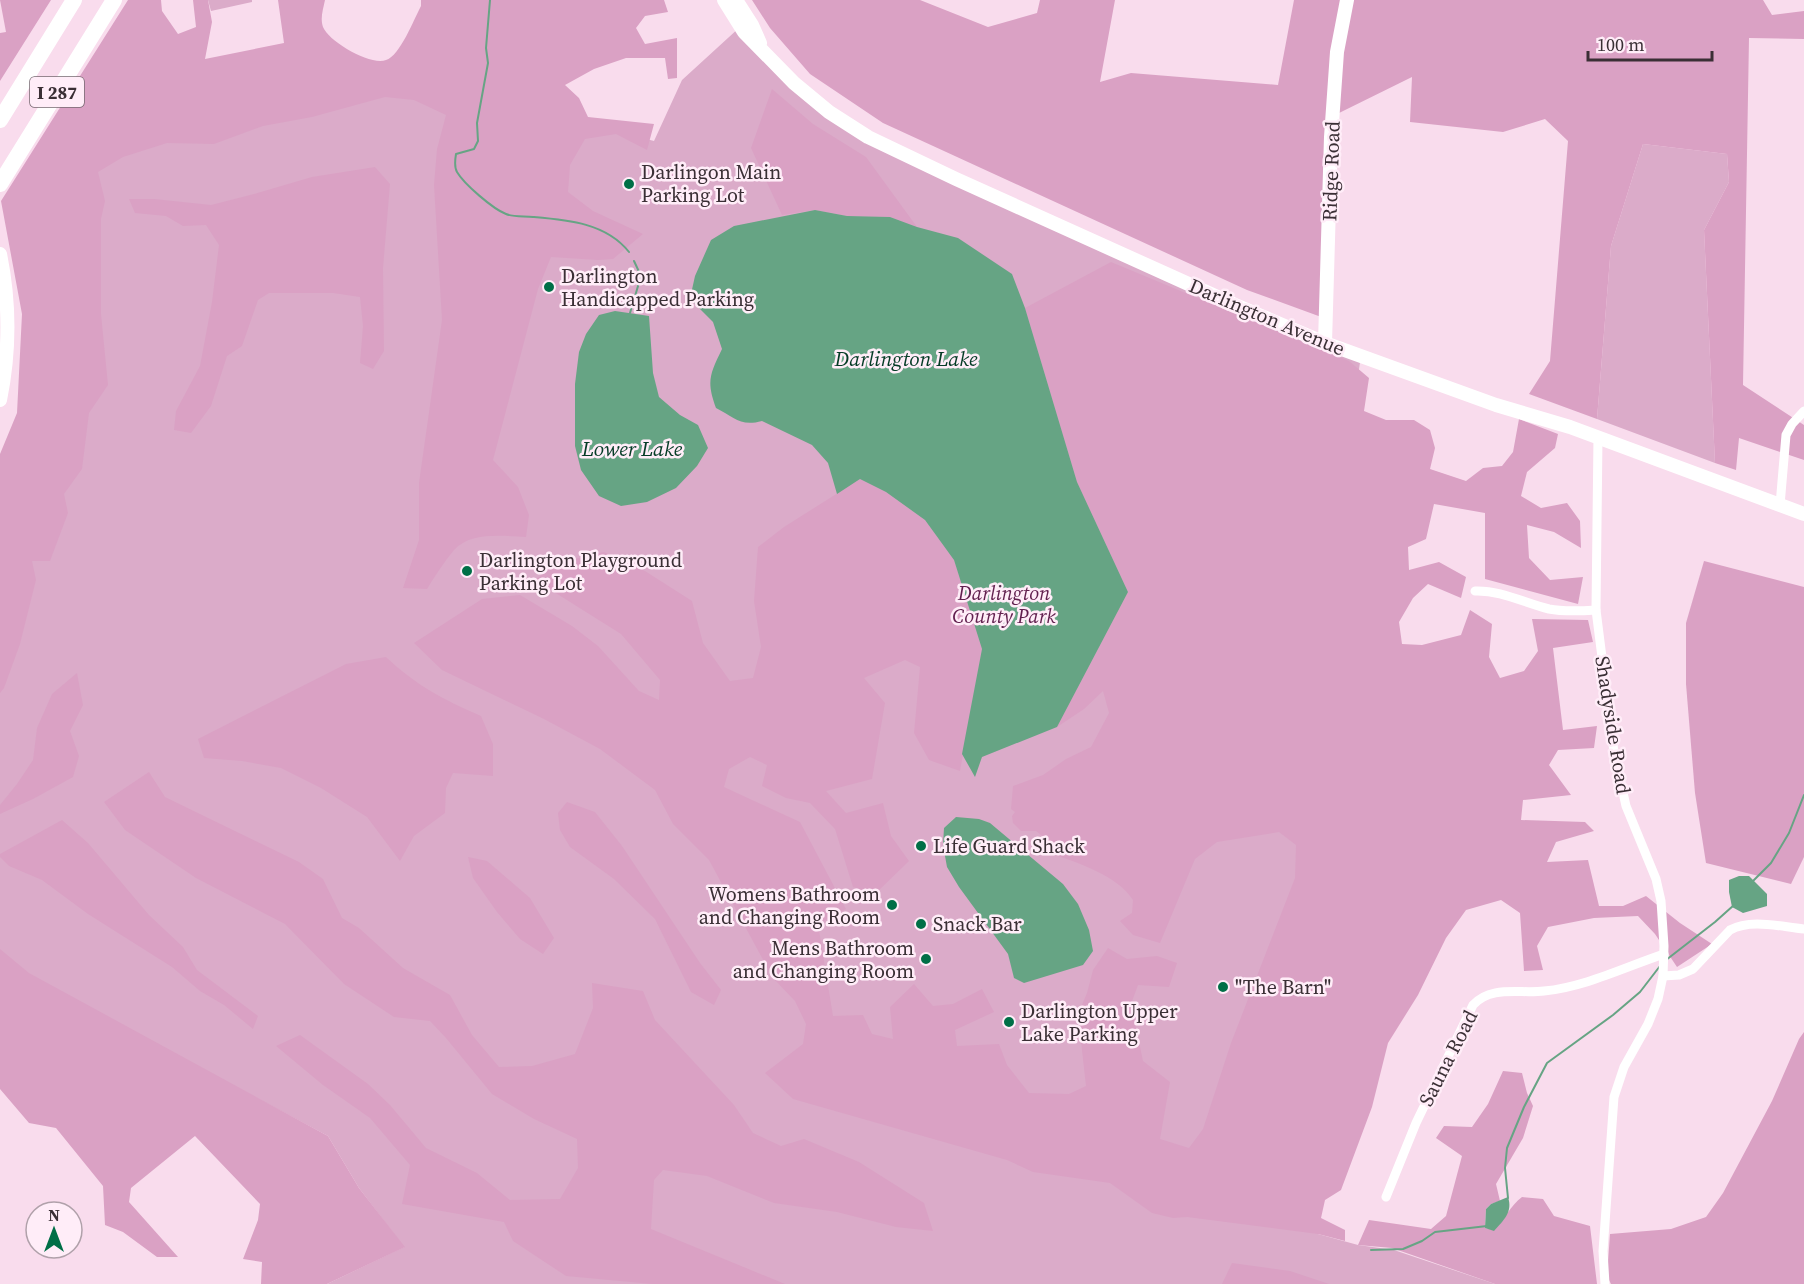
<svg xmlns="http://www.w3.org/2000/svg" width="1804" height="1284" font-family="'Source Serif 4',serif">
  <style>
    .green { fill: #dbabc9 }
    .forest { fill: #daa1c4 }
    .water { fill: #66a484 }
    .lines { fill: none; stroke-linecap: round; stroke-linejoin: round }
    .stream { stroke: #66a484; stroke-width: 2 }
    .street { stroke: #fff; stroke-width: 9 }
    .secondary { stroke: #fff; stroke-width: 14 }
    .highway { stroke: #fff; stroke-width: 16 }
    .poi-dot { fill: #006f47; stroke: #ffedf8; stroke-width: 2 }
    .labels { text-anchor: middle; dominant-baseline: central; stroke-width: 5; stroke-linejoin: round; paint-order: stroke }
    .shield { fill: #ffedf8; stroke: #756870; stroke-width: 1.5 }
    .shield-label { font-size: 18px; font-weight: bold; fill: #3a2f35 }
    .street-label { font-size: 20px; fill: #3a2f35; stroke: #ffedf8 }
    .poi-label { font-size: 20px; fill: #3a2f35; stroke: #ffedf8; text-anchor: start }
    .park-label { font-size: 20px; font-style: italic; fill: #611f4e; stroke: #ffedf8 }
    .water-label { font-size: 21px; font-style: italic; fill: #053c26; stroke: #ffedf8 }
  </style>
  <rect width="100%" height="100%" fill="#f9dced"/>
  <!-- green -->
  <g class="green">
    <path d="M208 0H252V2L211 11Z"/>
    <path d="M740 27 848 125 1361 356 1356 389 1318 1234 1358 1245 1394 1250 1495 1284H327L404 1247 359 1188 328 1136 0 961V663L92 174 105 153 338 91 507 103 654 141 682 80Z"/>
    <path d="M1643 144 1727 154 1729 182 1704 230 1715 463 1597 419 1611 246Z"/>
  </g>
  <!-- forest -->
  <g class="forest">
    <path d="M0 0H51L0 81V33L6 32Z"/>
    <path d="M128 0H161L162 11 178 34 196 27 193 0H208L212 22 205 59 284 43 278 0H325C323 10 320 18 323 27 329 42 371 66 386 60 400 56 414 19 421 6V0H664L668 12 645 16 636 28 645 44 677 38V78L668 79 665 58H626L594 69 565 85 579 98 588 117 654 124 647 150 616 134 585 139 570 165 568 192 593 211 643 234 613 259 598 260 551 257 538 289 493 460 518 487 529 515 526 537C503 536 471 531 454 550 444 562 435 576 427 589L403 588 419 540V483L442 320 434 185 437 149 446 115 414 100 385 97 312 117 263 126 214 144 167 143 123 157 98 172 105 201 101 219V314L108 385 89 413 82 469 64 494 68 513 50 561H32L36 580 20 644 4 688 0 693V454L17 413 22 314 1 201Z"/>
    <path d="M752 0H920L988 27 1037 13 1040 0H1115L1100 82 1131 73 1278 85 1294 0H1763L1772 15 1804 11V39L1749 38 1743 385 1804 425V460L1739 438 1736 470 1715 463 1704 230 1729 182 1727 154 1643 144 1611 246 1597 419 1529 394 1550 361 1568 141 1545 119 1503 132 1410 122 1412 77 1335 115 1324 318 1247 290 883 123 810 74 770 28Z"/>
    <path d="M772 89 813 124 866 157 917 227 890 217 847 216 815 210 782 215 751 148Z"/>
    <path d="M375 167 390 184 383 268 384 351 373 369 360 363 363 326 360 297 333 293H269L258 300 242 346 227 356 211 406 191 433 174 430 176 411 200 366 212 302 219 245 206 225 183 226 166 216 135 213 129 199H154L211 205 254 194 312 177Z"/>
    <path d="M1111 262 1349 361 1369 378 1364 411 1386 420H1414L1430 430 1435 448 1430 469 1466 481 1483 468 1502 466 1513 452 1519 419 1558 434 1555 448 1527 472 1521 496 1541 508 1567 503 1580 521 1581 548 1554 532 1527 525 1529 558 1550 580 1583 577 1578 604 1485 579V513L1434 504 1426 539 1408 547 1409 570 1439 562 1466 577 1461 598 1428 584 1413 598 1399 622 1402 644 1422 645 1461 635 1470 610 1492 624 1489 657 1500 678 1524 671 1538 651 1532 619 1588 620 1593 642 1553 648 1563 730 1597 726 1594 748 1558 750 1549 765 1571 795 1523 800 1521 820 1585 822 1594 831 1556 842 1547 862 1588 860 1599 906H1623L1646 896 1680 923 1712 944 1677 967 1655 934 1638 916 1594 918 1548 927 1537 946 1543 970 1524 971 1520 913 1501 900 1466 910 1446 938 1418 995 1388 1043 1372 1107 1341 1190 1325 1200 1321 1218 1345 1230V1241L1318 1234 1187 1217 1173 1218 1152 1213 1110 1183 1033 1172 1007 1160 793 1099 765 1073 803 1044 806 1024 795 1001 773 978 709 860 673 824 655 790 600 749 544 719 442 670 414 643 482 599 520 595 572 626 598 646 639 691 659 700 660 680 621 634 535 580 558 563 604 552 645 571 692 601 703 643 730 681 753 678 761 647 754 601 758 547 784 527 860 479 886 492 925 520 954 560 982 649 960 771 929 760 914 733 920 667 905 660 864 678 885 703 872 779 826 791 846 813 883 803 891 836 909 861 875 894 853 887 835 829 810 803 786 798 762 786 767 765 750 757 729 769 724 787 800 822 846 909 818 924 833 1016 863 1015 872 1034 893 1039 890 1007 914 984 933 1006 953 1004 982 989 994 1012 955 1030 957 1046 999 1044 1007 1065 1029 1093 1069 1094 1086 1086 1078 1014 1087 993 1093 970 1108 948 1127 959 1157 956 1177 963 1169 987 1138 985 1131 1004 1143 1061 1170 1082 1160 1139 1189 1148 1203 1129 1231 1043 1295 878 1296 845 1279 832 1217 842 1195 859 1160 943 1133 935 1120 921 1132 913 1133 900C1118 876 1079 863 1052 854V844L1036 831H1021L1013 823 1012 816 1015 812 1011 809 1013 786 1043 775 1066 759 1091 747 1109 713 1103 691 1084 709 1057 727 1128 592 1077 482 1025 308Z"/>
    <path d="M1704 561 1804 587V857L1791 884 1706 863 1695 793 1686 684V623Z"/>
    <path d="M386 657C417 686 442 699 481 716L493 744V776L453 773 446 788 445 813 414 836 400 861 367 817 321 788 281 768 242 761 204 758 198 739 346 664Z"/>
    <path d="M77 673 83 705 70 731 79 756 73 777 33 799 0 814V805L17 784 33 760 37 728 52 694Z"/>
    <path d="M149 772 165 797 299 862 323 879 342 918 359 928 403 968 450 995 472 1035 499 1067 532 1066 575 1054 593 1008 592 983 643 991 655 1020 734 1105 753 1133 781 1146 804 1139 859 1162 924 1203 933 1231 896 1227 837 1212 774 1203 707 1176 663 1170 654 1180 651 1229 785 1284H652L566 1276 513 1241 504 1222 402 1204 410 1165 370 1118 323 1085 276 1046 300 1035 368 1084 390 1105 426 1148 477 1173 510 1200 560 1199 578 1168 577 1139 534 1119 492 1094 446 1038 430 1021 394 1017 344 984 285 924 196 878 125 830 104 802Z"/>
    <path d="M567 802 595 812 622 846 700 963 721 990 714 1005 691 992 655 919 614 879 570 847 560 830 558 813Z"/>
    <path d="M62 820 88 843 149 915 183 947 197 970 258 1016 253 1029 224 1005 200 991 172 967 88 914 42 880 9 866 0 857V854Z"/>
    <path d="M468 857 487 861 530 898 554 938 543 954 520 939 497 912 473 878Z"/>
    <path d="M0 949 29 973 328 1136 359 1188 405 1247 327 1284H261L262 1262 243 1259 258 1220 260 1204 195 1136 131 1188 129 1202 178 1257H157L123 1232 105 1225 103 1186 56 1128 29 1123 0 1089Z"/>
    <path d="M1804 1032V1284H1611L1607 1276 1610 1234 1671 1229 1706 1217 1723 1193 1772 1101 1799 1039Z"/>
    <path d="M1503 1071 1522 1073 1527 1093 1533 1106 1523 1138 1496 1184 1500 1201 1491 1204 1486 1209 1485 1228 1494 1230C1505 1219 1510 1206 1522 1197L1543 1199 1554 1216 1590 1226 1597 1284H1495L1392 1248 1358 1245 1369 1220 1431 1229 1446 1216 1462 1156 1436 1138 1444 1126 1472 1127 1488 1104Z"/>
    <path d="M1232 1263 1290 1271 1329 1284H1222Z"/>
  </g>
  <!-- water -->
  <g class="water">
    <path d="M815 210 847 216 890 217 917 227 958 238 1012 274 1025 308 1077 482 1128 592 1057 727 982 757 975 777 962 754 982 649 954 560 925 520 886 492 860 479 837 494 828 463 812 445 762 421C740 427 734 417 716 408 706 381 710 374 722 349L713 322 695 304 691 294 695 276 711 240 734 226Z"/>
    <path d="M615 311 649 316 653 373 659 397 680 415 698 425 708 448 697 466 676 488 647 502 621 506 599 496 581 470 575 446V384L579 352 586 334 599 315Z"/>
    <path d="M956 817 979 819 990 823 1063 884 1078 904 1089 930 1093 951 1083 965 1024 983 1014 978 1008 954 959 887 947 867 943 845 944 828Z"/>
    <path d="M1739 876H1749L1767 894V906L1743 913 1732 907 1729 892V880Z"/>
    <path d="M1508 1197C1513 1212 1504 1220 1494 1231L1485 1228 1486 1209 1491 1204Z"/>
  </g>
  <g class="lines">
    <!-- stream -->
    <g class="stream">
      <path d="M490 0 486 48 488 63 477 123 478 141 474 149 456 154C455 160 454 167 457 172 464 184 493 209 506 214 513 217 524 216 533 217 568 220 606 223 629 252"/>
      <path d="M630 313 641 276 634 261"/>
      <path d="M1752 882 1771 863 1789 833 1804 795"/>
      <path d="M1666 960 1715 922 1734 905"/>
      <path d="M1508 1198 1505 1168 1507 1148 1524 1107 1547 1063 1613 1015 1640 992 1660 966"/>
      <path d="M1371 1250 1403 1249 1422 1241 1435 1232 1487 1226"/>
    </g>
    <!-- street -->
    <g class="street">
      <path d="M1598 437 1596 610 1614 752 1626 806 1656 879 1661 901 1664 946 1663 976 1658 999 1648 1024 1624 1067 1614 1097 1603 1251 1605 1284"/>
      <path d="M1780 505 1786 435 1792 424 1804 411"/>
      <path d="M1475 591C1501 590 1524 603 1549 609 1564 612 1581 611 1596 610"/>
      <path d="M1663 976 1679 975 1693 969 1730 930C1751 918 1781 927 1804 929"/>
      <path d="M1386 1197 1416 1123 1473 1005C1491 985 1520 994 1544 991 1585 987 1625 967 1664 954"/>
    </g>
    <!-- secondary -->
    <g class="secondary">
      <path d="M724 0 744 32 794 83 829 112 868 137 956 179 1235 305 1325 343 1496 405 1570 427 1804 514"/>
      <path d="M736 0 752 25 760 43"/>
      <path d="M0 254C10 303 10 351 0 400"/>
      <path d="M1325 343 1331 137 1337 52 1347 0"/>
    </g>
    <!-- highway -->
    <g class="highway">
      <path d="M0 120 74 0"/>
      <path d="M0 184 114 0"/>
    </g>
  </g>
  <!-- markers -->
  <g class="poi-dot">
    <circle cx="629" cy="184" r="6"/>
    <circle cx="549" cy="287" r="6"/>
    <circle cx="467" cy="571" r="6"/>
    <circle cx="921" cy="846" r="6"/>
    <circle cx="892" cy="905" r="6"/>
    <circle cx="921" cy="924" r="6"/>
    <circle cx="926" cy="959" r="6"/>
    <circle cx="1223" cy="987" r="6"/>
    <circle cx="1009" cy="1022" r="6"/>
  </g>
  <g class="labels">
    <!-- shield labels -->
    <rect class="shield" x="30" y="77" width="54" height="30" rx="4.5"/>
    <g class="shield-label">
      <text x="57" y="92">I 287</text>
    </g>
    <!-- street labels -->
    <g class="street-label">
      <text transform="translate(1331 171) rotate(-88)">Ridge Road</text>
      <text transform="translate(1267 317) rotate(23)">Darlington Avenue</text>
      <text transform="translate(1613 725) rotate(81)">Shadyside Road</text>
      <text transform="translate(1448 1058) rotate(-63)">Sauna Road</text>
    </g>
    <!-- poi labels -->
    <g class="poi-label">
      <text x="641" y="172">Darlingon Main<tspan x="641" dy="23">Parking Lot</tspan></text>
      <text x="561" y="276">Darlington<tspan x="561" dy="23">Handicapped Parking</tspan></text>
      <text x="479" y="560">Darlington Playground<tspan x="479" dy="23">Parking Lot</tspan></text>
      <text x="933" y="846">Life Guard Shack</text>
      <text x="880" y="894" text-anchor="end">Womens Bathroom<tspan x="880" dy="23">and Changing Room</tspan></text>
      <text x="933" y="924">Snack Bar</text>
      <text x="914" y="948" text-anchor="end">Mens Bathroom<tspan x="914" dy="23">and Changing Room</tspan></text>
      <text x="1235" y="987">"The Barn"</text>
      <text x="1021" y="1011">Darlington Upper<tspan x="1021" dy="23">Lake Parking</tspan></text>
    </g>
    <!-- park labels -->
    <g class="park-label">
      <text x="1004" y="593">Darlington<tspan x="1004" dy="23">County Park</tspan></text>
    </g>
    <!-- water labels -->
    <g class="water-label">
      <text x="906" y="358">Darlington Lake</text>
      <text x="632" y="448">Lower Lake</text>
    </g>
  </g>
  <!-- north arrow -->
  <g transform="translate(54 1230)"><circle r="28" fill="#ffedf8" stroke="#b0a1aa" stroke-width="1.5"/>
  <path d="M0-4.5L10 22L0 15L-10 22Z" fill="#006f47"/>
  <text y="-9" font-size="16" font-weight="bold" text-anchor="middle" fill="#3a2f35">N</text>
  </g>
  <!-- scale -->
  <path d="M1588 51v9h124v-9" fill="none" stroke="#3a2f35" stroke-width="3"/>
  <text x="1597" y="51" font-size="18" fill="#3a2f35" stroke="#ffedf8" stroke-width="4.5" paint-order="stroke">100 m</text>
</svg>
